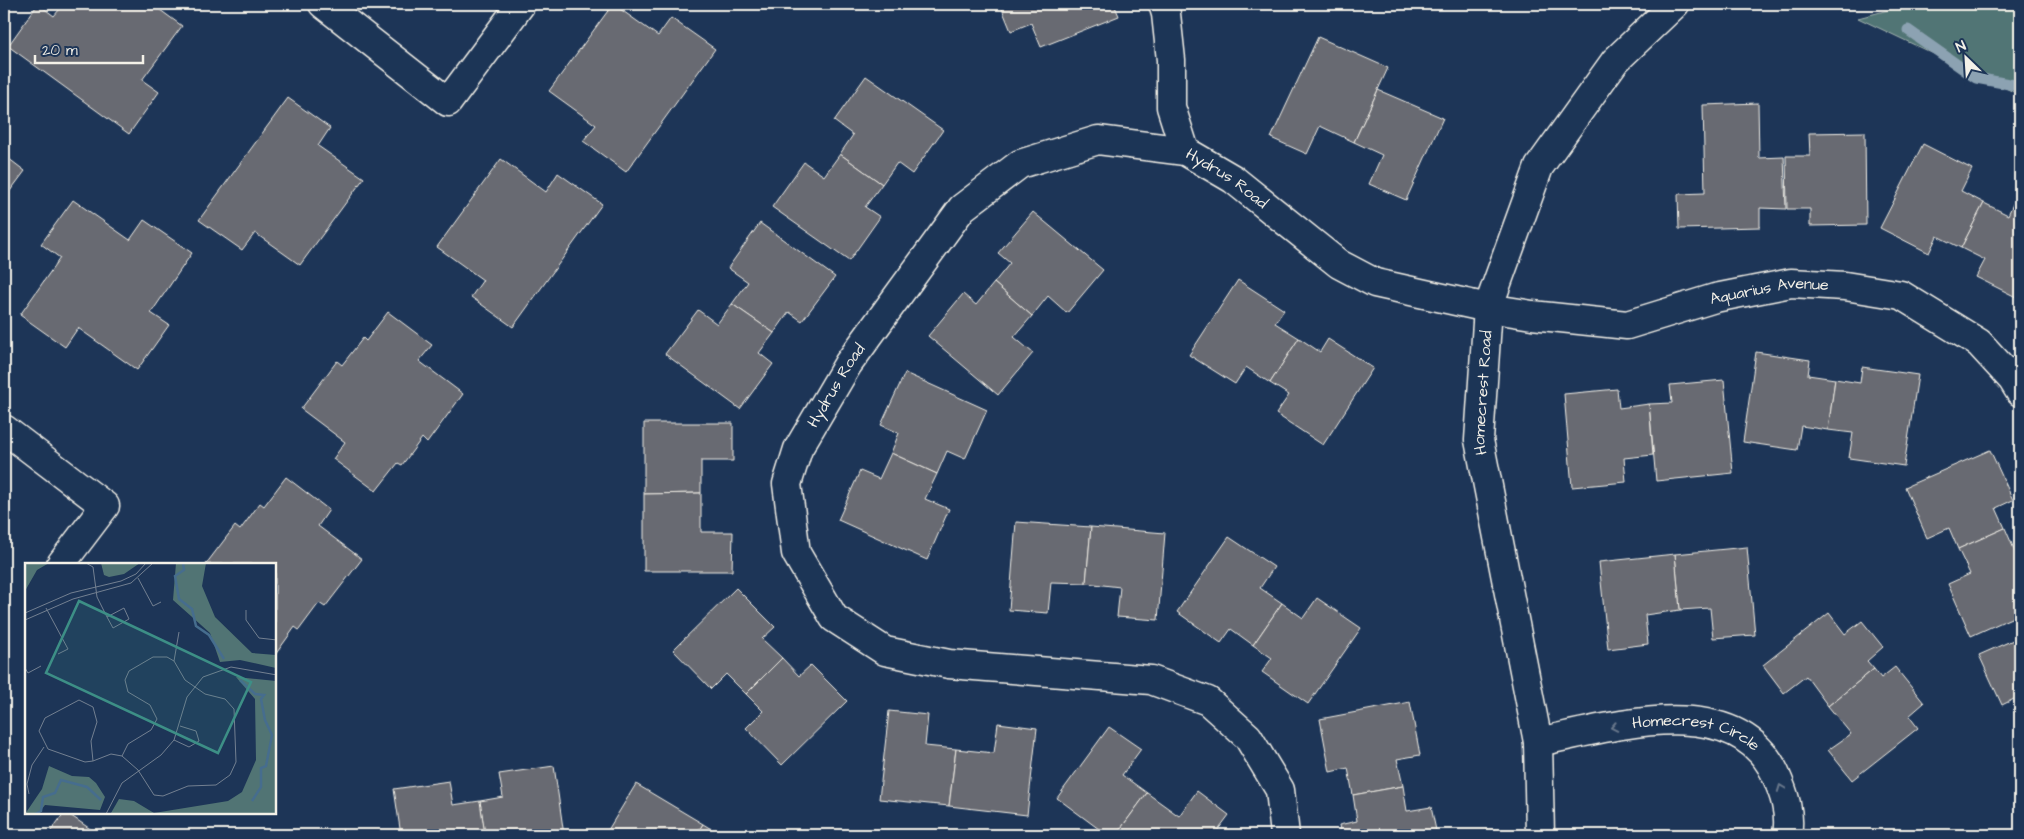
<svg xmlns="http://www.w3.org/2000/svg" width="2024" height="839" font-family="'Architects Daughter',sans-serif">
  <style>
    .green { fill: #517474; stroke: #a2b2ae }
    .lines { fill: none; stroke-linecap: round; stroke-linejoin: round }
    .stream { stroke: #8ca2b2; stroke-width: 11 }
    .building { fill: #686a72; stroke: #f4f1e8 }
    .minor-casing { stroke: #f4f1e8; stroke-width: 31 }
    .minor { stroke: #1d3557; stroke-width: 28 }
    .oneway { stroke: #68778a }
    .labels { text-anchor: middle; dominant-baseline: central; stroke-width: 4.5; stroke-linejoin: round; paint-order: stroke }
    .street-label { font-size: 16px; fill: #f4f1e8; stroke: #1d3557 }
    .inset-river { fill: none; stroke: #466d8e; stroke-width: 2.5 }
    .inset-road { fill: none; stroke: #738091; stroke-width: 1 }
    .view { fill: #3d8f86; fill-opacity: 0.15; stroke: #3d8f86; stroke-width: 2.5 }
    .inset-edge { fill: none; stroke: #f4f1e8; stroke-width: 2.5 }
  </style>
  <rect width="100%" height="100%" fill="#1d3557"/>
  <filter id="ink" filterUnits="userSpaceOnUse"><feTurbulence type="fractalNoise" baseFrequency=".02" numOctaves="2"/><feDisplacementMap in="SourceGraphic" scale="10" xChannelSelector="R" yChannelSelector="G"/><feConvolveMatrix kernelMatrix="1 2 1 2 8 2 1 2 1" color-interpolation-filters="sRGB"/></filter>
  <g filter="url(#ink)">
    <!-- green -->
    <path class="green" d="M1911 4H2020V95L1858 18Z"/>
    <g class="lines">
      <!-- stream -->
      <path class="stream" d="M1908 30 1976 78 2020 86"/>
    </g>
    <!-- building -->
    <g class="building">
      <path d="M38 4 54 16 64 4H152L182 26 142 80 159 92 129 134 8 46Z"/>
      <path d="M613 4 658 36 671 18 715 49 626 172 583 141 596 125 549 91Z"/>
      <path d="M1000 4H1114L1119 16 1041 47 1031 23 1011 31Z"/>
      <path d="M1318 37 1388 68 1354 142 1320 126 1307 154 1271 138Z"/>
      <path d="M866 76 943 130 912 174 897 163 882 184 840 154 853 135 834 121Z"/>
      <path d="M1378 90 1443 118 1406 200 1369 184 1382 155 1354 142Z"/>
      <path d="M288 98 330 128 318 146 364 178 300 265 255 233 242 250 199 220Z"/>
      <path d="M1758 103 1759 158 1784 157 1786 209 1760 208V227L1679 229 1678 194 1705 193 1703 105Z"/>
      <path d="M1865 132 1866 225 1810 226V209H1787L1786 156H1810L1809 133Z"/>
      <path d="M1923 144 1972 169 1961 191 1984 203 1961 248 1937 236 1929 253 1880 228Z"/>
      <path d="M840 154 882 184 865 207 880 217 849 261 772 207 804 162 824 176Z"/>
      <path d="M4 155 25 171 4 199Z"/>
      <path d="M501 159 546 192 558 173 602 204 513 327 471 297 483 280 437 247Z"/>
      <path d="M2018 193 2020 194V299L1976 277 1985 260 1961 248 1984 203 2008 215Z"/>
      <path d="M73 200 130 240 144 220 192 253 151 313 169 325 137 370 78 328 65 347 20 315 60 258 41 244Z"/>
      <path d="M1033 212 1103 270 1067 313 1048 296 1032 316 994 283 1010 263 998 253Z"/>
      <path d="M760 223 835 277 802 321 789 312 774 333 732 304 748 282 728 268Z"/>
      <path d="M1238 280 1284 310 1275 323 1299 338 1270 383 1246 367 1235 384 1189 355Z"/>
      <path d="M994 283 1032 316 1014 337 1033 353 998 395 928 336 963 294 976 305Z"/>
      <path d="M732 304 774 333 759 353 773 364 740 409 665 354 698 310 717 324Z"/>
      <path d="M388 312 432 345 419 361 463 394 427 443 422 438 402 465 398 463 376 491 333 459 345 442 301 409 337 361 342 365 363 338 366 341Z"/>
      <path d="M1299 338 1320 352 1328 339 1373 368 1323 445 1276 414 1289 395 1270 383Z"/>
      <path d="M1756 352 1810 360 1808 375 1835 379 1828 430 1801 426 1797 450 1743 442Z"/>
      <path d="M1862 367 1918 375 1904 466 1849 458 1853 433 1828 430 1835 379 1860 383Z"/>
      <path d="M905 373 987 410 965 459 947 451 937 474 891 453 899 433 881 425Z"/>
      <path d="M1724 380 1733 473 1656 481 1649 404 1672 403 1670 385Z"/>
      <path d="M1617 389 1619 408 1649 404 1653 455 1624 458 1626 482 1572 487 1564 394Z"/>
      <path d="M644 423H733V461H701V493L644 494Z"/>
      <path d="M1990 450 2013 500 1996 508 2005 528 1958 549 1949 528 1927 538 1905 487Z"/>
      <path d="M891 453 937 474 925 499 949 509 927 560 838 520 860 471 879 479Z"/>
      <path d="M286 477 329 510 318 526 362 559 325 607 319 603 299 630 295 627 275 655V564H206L235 526 240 530 260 503 264 506Z"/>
      <path d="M701 493V532H733L732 571H644V494Z"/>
      <path d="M1016 522 1091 527 1086 583 1051 582 1048 613 1009 610Z"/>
      <path d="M1091 527 1165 533 1158 620 1117 617 1120 587 1086 583Z"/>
      <path d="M2005 528 2017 556 2020 554V614L1971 636 1948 584 1970 574 1958 549Z"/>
      <path d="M1229 537 1274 567 1260 588 1282 603 1253 645 1231 629 1221 643 1177 612Z"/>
      <path d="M1747 547 1755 635 1713 638 1710 608 1680 610 1675 554Z"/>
      <path d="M1675 554 1680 610 1645 615 1648 644 1608 649 1599 562Z"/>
      <path d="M736 588 775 627 762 639 782 658 746 694 726 674 711 689 673 650Z"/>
      <path d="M1317 598 1361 628 1308 704 1262 672 1272 658 1253 645 1282 603 1303 618Z"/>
      <path d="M1829 613 1845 634 1862 621 1883 647 1867 661 1874 669 1828 706 1806 676 1784 693 1763 665Z"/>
      <path d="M2020 637V696L2002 705 1979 655Z"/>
      <path d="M782 658 799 676 811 665 847 701 782 765 746 728 763 711 746 694Z"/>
      <path d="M1895 667 1924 703 1909 716 1918 728 1852 780 1828 750 1851 734 1828 706 1874 669 1881 678Z"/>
      <path d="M1410 702 1420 755 1397 759 1403 786 1353 795 1348 768 1330 772 1320 719Z"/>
      <path d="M889 711 928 715 925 746 956 749 949 806 879 799Z"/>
      <path d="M998 723 1037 728 1027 815 949 806 956 749 994 753Z"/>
      <path d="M1109 727 1141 749 1122 775 1147 793 1116 835H1107L1057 798Z"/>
      <path d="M554 766 564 835H485L480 801 503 797 499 774Z"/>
      <path d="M449 781 453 805 480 801 485 835H401L394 789Z"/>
      <path d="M636 784 703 824 696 835H605Z"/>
      <path d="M1403 786 1407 811 1431 807 1437 835H1341L1339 825 1357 821 1353 795Z"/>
      <path d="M1197 791 1229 815 1214 835H1116L1147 793 1179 816Z"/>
      <path d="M64 813H67L99 835H48Z"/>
      <path d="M703 824 721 835H696Z"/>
    </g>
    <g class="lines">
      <!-- minor casing -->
      <g class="minor-casing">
        <g id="minor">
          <path d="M323 4 448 102 521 4"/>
          <path d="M1163 4 1166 14 1171 60V107L1185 151"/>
          <path d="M4 429 105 506 61 564"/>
          <path id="s1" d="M1538 742C1608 728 1735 688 1775 773 1784 793 1791 813 1787 835"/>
          <path id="s2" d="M1285 835 1280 790 1248 737 1208 701 1151 680 949 664 885 651 834 618 796 553 787 484 798 449 848 364 962 208 1020 164 1098 140 1185 151 1233 179 1339 264 1375 283 1488 308 1532 315 1627 325 1715 298 1791 283 1845 286 1901 295 1979 343 2012 379 2020 392"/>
          <path id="s3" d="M1540 835 1538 742 1479 440 1488 308 1539 167 1615 61 1675 4"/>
        </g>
      </g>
      <!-- minor -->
      <use href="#minor" class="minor"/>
    </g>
    <!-- one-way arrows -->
    <defs><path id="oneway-chevron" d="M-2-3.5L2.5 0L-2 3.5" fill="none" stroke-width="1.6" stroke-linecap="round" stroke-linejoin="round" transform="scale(1.25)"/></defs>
    <g class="oneway">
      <use href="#oneway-chevron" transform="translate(1614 727) rotate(169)"/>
      <use href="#oneway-chevron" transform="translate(1781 788) rotate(-111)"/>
    </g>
  </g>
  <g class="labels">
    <!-- street labels -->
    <g class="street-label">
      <text stroke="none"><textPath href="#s2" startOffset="1316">Hydrus Road</textPath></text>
      <text stroke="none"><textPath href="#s2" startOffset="1901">Aquarius Avenue</textPath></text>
      <text stroke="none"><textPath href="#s2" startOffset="806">Hydrus Road</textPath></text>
      <text stroke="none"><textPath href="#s3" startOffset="448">Homecrest Road</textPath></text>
      <text stroke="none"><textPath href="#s1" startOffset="162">Homecrest Circle</textPath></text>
    </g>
  </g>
  <!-- overview -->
  <g transform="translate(25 563)">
    <rect width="251" height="251" fill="#1d3557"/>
    <path d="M0 0H24L12 7 0 28ZM76 0H115L99 11 84 14 79 12ZM151 0H181L177 23 190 54 227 90 251 92V105L215 97 195 99 185 70 148 37ZM211 114 251 118V251L86 250 94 236 109 238 129 250 203 238 217 229 231 197 230 136ZM24 203 47 213 64 214 71 220 80 234 75 247 20 242 13 251H0L17 226Z" fill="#517474"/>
    <path class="inset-river" d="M158 0 159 7 150 13 154 36 167 46 171 63 184 72 199 96M215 117 230 131 239 132 236 136 240 157 247 172 241 203 236 205V224L227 238M10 251 16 248 18 234 30 230 36 217 62 224 76 237"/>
    <path class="inset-road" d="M61 0 68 4 72 34 82 54 88 65 104 56 99 45 82 54M113 15 128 43 136 39M21 45 43 86 33 91M221 47V57L234 75 252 77M0 50 46 30 96 18 111 11 121 0M0 57 48 36 106 20 128 0M149 98 154 69M0 105 3 110 16 103M149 177 164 184 174 178 171 168 155 163M68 198 66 178 72 159 68 144 54 137 20 155 14 168 23 186 60 199 68 198 86 191 97 193 113 207 129 232 138 233 163 223 191 222 205 212 211 199 209 146 200 136 180 131 160 117 149 98 142 94H128L104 108 100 117 103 129 125 142 132 156 126 167 103 181 97 193M4 231 2 221 7 202 19 184M81 251 97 220 136 192 149 177 162 134 178 114 206 104 252 112"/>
    <path class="view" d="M54 38 226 119 193 190 21 110Z"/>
    <rect width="251" height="251" class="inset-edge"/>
  </g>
  <!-- margin -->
  <rect width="2024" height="839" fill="none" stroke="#1d3557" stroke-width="20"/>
  <rect x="10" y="10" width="2004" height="819" fill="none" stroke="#f4f1e8" stroke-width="2" filter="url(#ink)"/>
  <!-- north arrow -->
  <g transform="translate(1966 58) rotate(335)" stroke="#1d3557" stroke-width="4" paint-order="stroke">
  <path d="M0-4L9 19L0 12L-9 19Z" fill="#f4f1e8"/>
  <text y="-8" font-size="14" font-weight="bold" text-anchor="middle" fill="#f4f1e8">N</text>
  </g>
  <!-- scale -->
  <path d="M35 55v8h108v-8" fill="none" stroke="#f4f1e8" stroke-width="2.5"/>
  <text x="42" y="55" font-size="15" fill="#f4f1e8" stroke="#1d3557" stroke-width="4" paint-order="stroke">20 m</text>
</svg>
